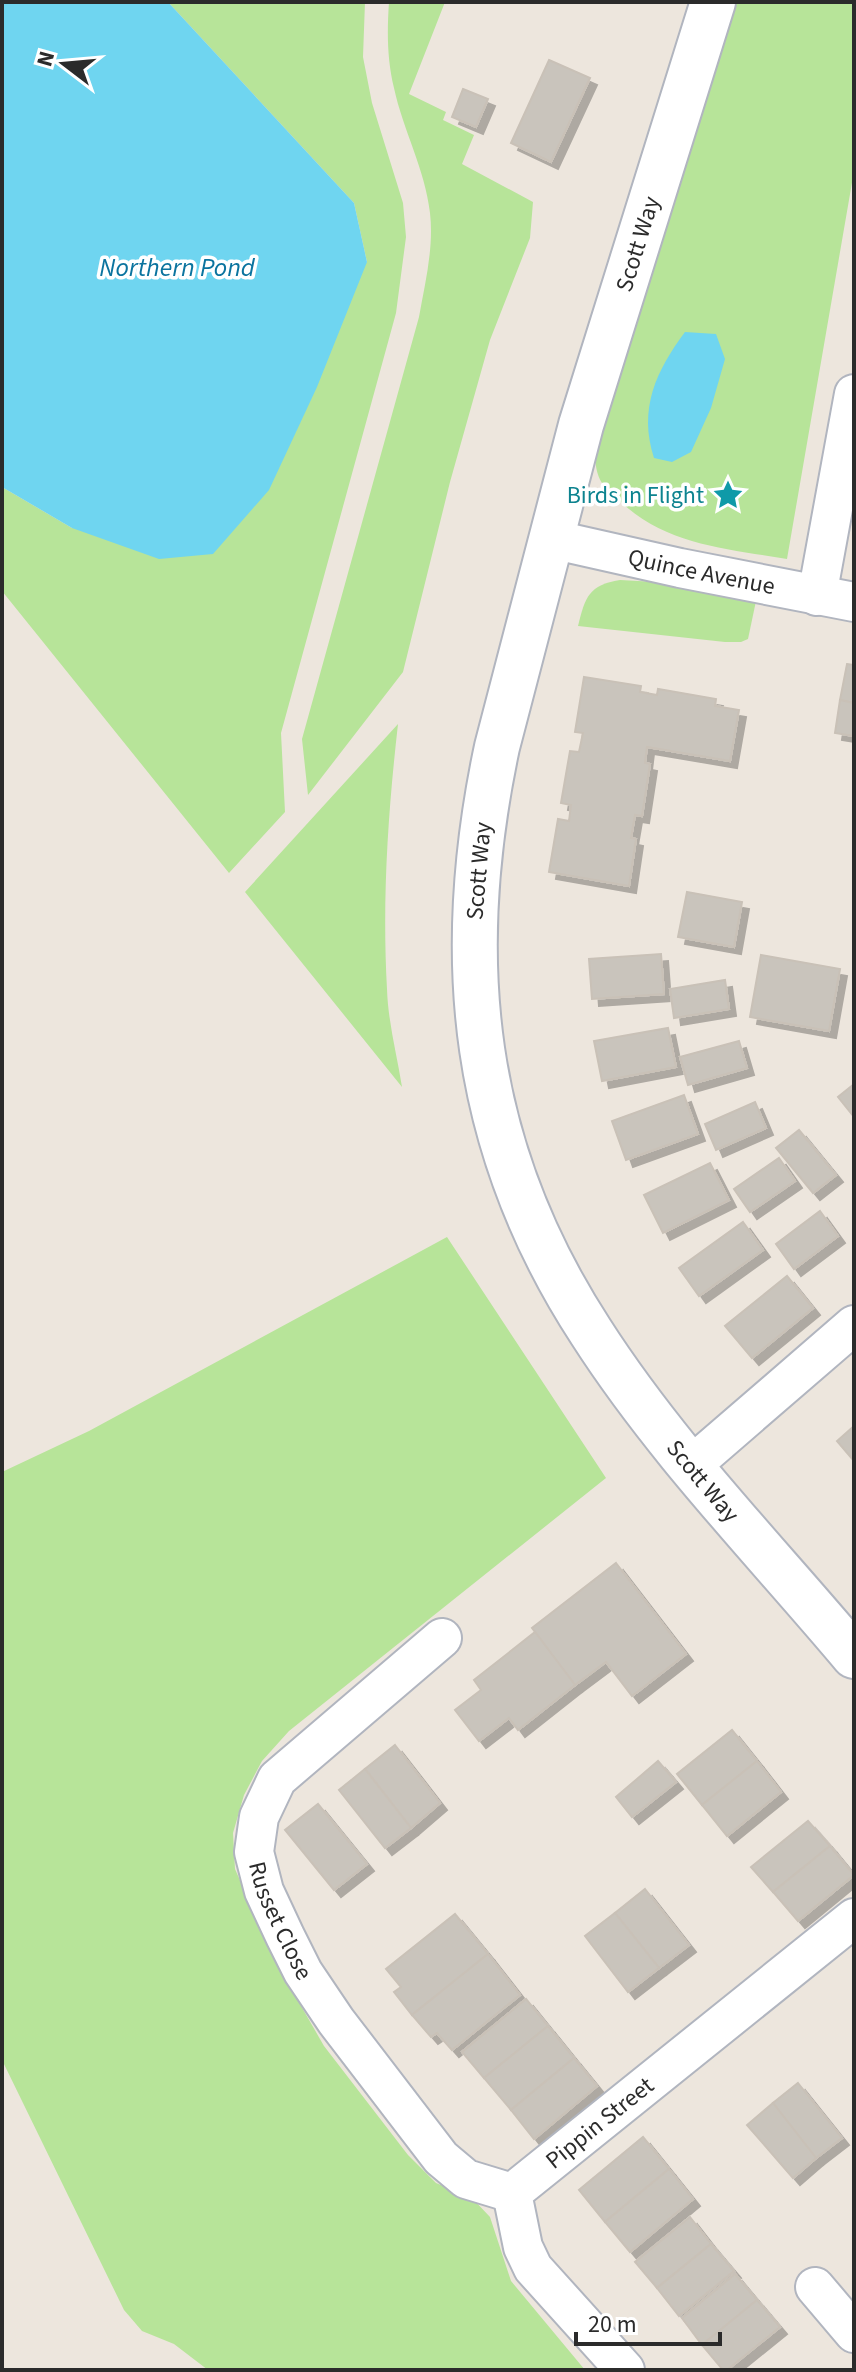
<svg xmlns="http://www.w3.org/2000/svg" width="856" height="2372" font-family="'Source Sans 3',sans-serif">
  <style>
    .green { fill: #b7e499 }
    .water { fill: #6fd5f0 }
    .building { fill: #c9c4bc; stroke: #c9c1b7; stroke-width: 2; filter: url(#shadow) }
    .lines { fill: none; stroke-linecap: round; stroke-linejoin: round }
    .minor-casing { stroke: #b1b5bf; stroke-width: 42 }
    .tertiary-casing { stroke: #b1b5bf; stroke-width: 48 }
    .minor { stroke: #fff; stroke-width: 38 }
    .tertiary { stroke: #fff; stroke-width: 44 }
    .labels { text-anchor: middle; dominant-baseline: central; stroke-width: 7; stroke-linejoin: round; paint-order: stroke }
    .street-label { font-size: 24px; fill: #2b2b2b; stroke: #fff }
    .culture-label { font-size: 24px; fill: #0d838f; stroke: #fff; text-anchor: end }
    .water-label { font-size: 26px; font-style: italic; fill: #0b749f; stroke: #fff }
  </style>
  <defs>
    <filter id="shadow"><feDropShadow dx="7" dy="7" stdDeviation="0" flood-color="#0004"/></filter>
  </defs>
  <rect width="100%" height="100%" fill="#ede6dd"/>
  <!-- green -->
  <g class="green">
    <path d="M168 2H365L363 57 372 103 403 203 406 237 396 313 281 733 285 812 229 873 2 591V487L72 528 367 262 354 203Z"/>
    <path d="M389 2H445L409 94 446 112 443 120 474 135 462 164 533 202 530 238 490 340 450 482 403 672 308 795 302 739 419 317C425 283 434 248 430 213 425 169 403 130 394 88 387 59 387 32 389 2Z"/>
    <path d="M734 2H854V171L787 559C728 549 665 545 620 501 614 496 606 490 602 483 593 469 595 450 596 434Z"/>
    <path d="M620 580 656 582 756 601 748 639 741 642H725L578 626C585 597 589 585 620 580Z"/>
    <path d="M398 724C388 812 382 900 387 989 388 1022 397 1055 402 1087L245 892Z"/>
    <path d="M447 1237 606 1478 289 1731 262 1761 244 1795 233 1833 235 1869 277 1964 324 2046 408 2155 436 2183 472 2198 490 2217 511 2281 585 2370H208L174 2344 142 2331 124 2310 2 2060V1472L89 1431Z"/>
  </g>
  <!-- water -->
  <g class="water">
    <path d="M2 2H168L354 203 367 262 317 387 269 490 213 554 159 559 72 528 2 487Z"/>
    <path d="M685 332 716 334 725 359 711 408 691 452 672 462 654 458C638 409 656 371 685 332Z"/>
  </g>
  <!-- building -->
  <g class="building">
    <path d="M549 60 590 78 551 162 511 143Z"/>
    <path d="M463 89 488 99 476 127 452 117Z"/>
    <path d="M847 664 854 665V703L840 700Z"/>
    <path d="M584 677 641 686 640 692 657 695 658 689 716 699 715 706 739 710 730 761 647 747 645 763 650 764 642 816 635 815 631 838 636 839 629 886 549 872 558 819 569 821 571 805 561 803 570 751 579 752 583 733 575 732Z"/>
    <path d="M840 700 854 703V736L835 733Z"/>
    <path d="M687 892 742 902 734 947 678 937Z"/>
    <path d="M661 954 664 994 592 999 589 959Z"/>
    <path d="M761 955 840 969 829 1031 750 1017Z"/>
    <path d="M725 980 729 1009 674 1018 670 989Z"/>
    <path d="M668 1028 676 1067 602 1081 594 1041Z"/>
    <path d="M739 1041 747 1068 688 1085 680 1057Z"/>
    <path d="M854 1084V1117L838 1097Z"/>
    <path d="M684 1095 698 1134 626 1160 612 1121Z"/>
    <path d="M755 1102 766 1128 716 1150 705 1124Z"/>
    <path d="M799 1130 836 1175 813 1193 776 1148Z"/>
    <path d="M779 1158 795 1181 750 1212 734 1189Z"/>
    <path d="M710 1163 729 1200 663 1233 644 1195Z"/>
    <path d="M820 1211 838 1236 794 1269 776 1244Z"/>
    <path d="M743 1222 763 1250 699 1296 679 1268Z"/>
    <path d="M787 1276 813 1308 752 1358 725 1326Z"/>
    <path d="M854 1426V1461L837 1441Z"/>
    <path d="M616 1563 686 1654 632 1696 606 1662 575 1685 532 1628Z"/>
    <path d="M535 1632 575 1685 518 1730 509 1718 479 1741 455 1710 481 1690 474 1680Z"/>
    <path d="M732 1730 757 1761 702 1805 677 1774Z"/>
    <path d="M395 1745 440 1803 411 1828 365 1769Z"/>
    <path d="M658 1761 676 1782 632 1817 616 1797Z"/>
    <path d="M757 1761 781 1792 727 1836 702 1805Z"/>
    <path d="M365 1769 411 1828 385 1848 339 1790Z"/>
    <path d="M318 1804 367 1864 334 1890 285 1830Z"/>
    <path d="M808 1821 830 1846 773 1892 751 1867Z"/>
    <path d="M830 1846 854 1875 798 1921 773 1892Z"/>
    <path d="M645 1889 689 1945 659 1968 615 1913Z"/>
    <path d="M615 1913 659 1968 628 1992 585 1936Z"/>
    <path d="M455 1914 488 1954 412 2015 394 1992 401 1987 386 1969Z"/>
    <path d="M488 1954 520 1995 452 2050 437 2033 431 2037 412 2015Z"/>
    <path d="M526 1999 548 2026 484 2078 462 2052Z"/>
    <path d="M548 2026 574 2058 511 2110 484 2078Z"/>
    <path d="M574 2058 597 2086 534 2139 511 2110Z"/>
    <path d="M798 2083 842 2138 816 2158 773 2103Z"/>
    <path d="M773 2103 816 2158 793 2178 747 2125Z"/>
    <path d="M643 2137 669 2169 605 2222 579 2190Z"/>
    <path d="M669 2169 693 2199 630 2252 605 2222Z"/>
    <path d="M690 2217 711 2244 657 2288 635 2262Z"/>
    <path d="M711 2244 734 2271 679 2316 657 2288Z"/>
    <path d="M735 2274 757 2300 702 2345 682 2318Z"/>
    <path d="M757 2300 780 2327 727 2370H723L702 2345Z"/>
  </g>
  <g class="lines">
    <!-- minor casing -->
    <g class="minor-casing">
      <g id="minor">
        <path id="s1" d="M551 539 680 568 854 602"/>
        <path d="M817 596 854 394"/>
        <path d="M692 1465 854 1325"/>
        <path id="s2" d="M442 1638 277 1779 259 1817 254 1852 264 1891 285 1936 303 1972 336 2021 441 2158 466 2179 512 2193"/>
        <path d="M815 2287 854 2333"/>
        <path id="s3" d="M625 2370 533 2268 523 2247 512 2193 854 1918"/>
      </g>
    </g>
    <!-- tertiary casing -->
    <g class="tertiary-casing">
      <g id="tertiary">
        <path id="s4" d="M713 2 581 425 497 747C452 958 471 1148 591 1332 666 1449 765 1550 854 1656"/>
      </g>
    </g>
    <!-- minor -->
    <use href="#minor" class="minor"/>
    <!-- tertiary -->
    <use href="#tertiary" class="tertiary"/>
  </g>
  <!-- icons -->
  <defs>
    <g id="sight-bare" transform="scale(2.4)"><path d="M0-6L1.8-2.2L6-1.7L2.9 1.2L3.7 5.4L0 3.3L-3.7 5.4L-2.9 1.2L-6-1.7L-1.8-2.2Z" fill="#0f9aa8" stroke="#fff" stroke-width="2.5" paint-order="stroke"/></g>
  </defs>
  <g fill-rule="evenodd">
    <use href="#sight-bare" x="728" y="495"/>
  </g>
  <g class="labels">
    <!-- street labels -->
    <g class="street-label">
      <text transform="translate(638 244) rotate(-73)">Scott Way</text>
      <text stroke="none"><textPath href="#s1" startOffset="154">Quince Avenue</textPath></text>
      <text transform="translate(479 871) rotate(-85)">Scott Way</text>
      <text stroke="none"><textPath href="#s4" startOffset="1572">Scott Way</textPath></text>
      <text stroke="none"><textPath href="#s2" startOffset="368">Russet Close</textPath></text>
      <text stroke="none"><textPath href="#s3" startOffset="328">Pippin Street</textPath></text>
    </g>
    <!-- culture labels -->
    <g class="culture-label">
      <text x="704" y="495">Birds in Flight</text>
    </g>
    <!-- water labels -->
    <g class="water-label">
      <text x="177" y="267">Northern Pond</text>
    </g>
  </g>
  <!-- border -->
  <rect width="856" height="2372" fill="none" stroke="#2b2b2b" stroke-width="8"/>
  <!-- north arrow -->
  <g transform="translate(64 64) rotate(286)" stroke="#ffffff" stroke-width="6" paint-order="stroke">
  <path d="M0-6L14 30L0 20L-14 30Z" fill="#2b2b2b"/>
  <text y="-12" font-size="22" font-weight="bold" text-anchor="middle" fill="#2b2b2b">N</text>
  </g>
  <!-- scale -->
  <path d="M576 2332v12h144v-12" fill="none" stroke="#2b2b2b" stroke-width="4"/>
  <text x="588" y="2332" font-size="24" fill="#2b2b2b" stroke="#ffffff" stroke-width="6" paint-order="stroke">20 m</text>
</svg>
